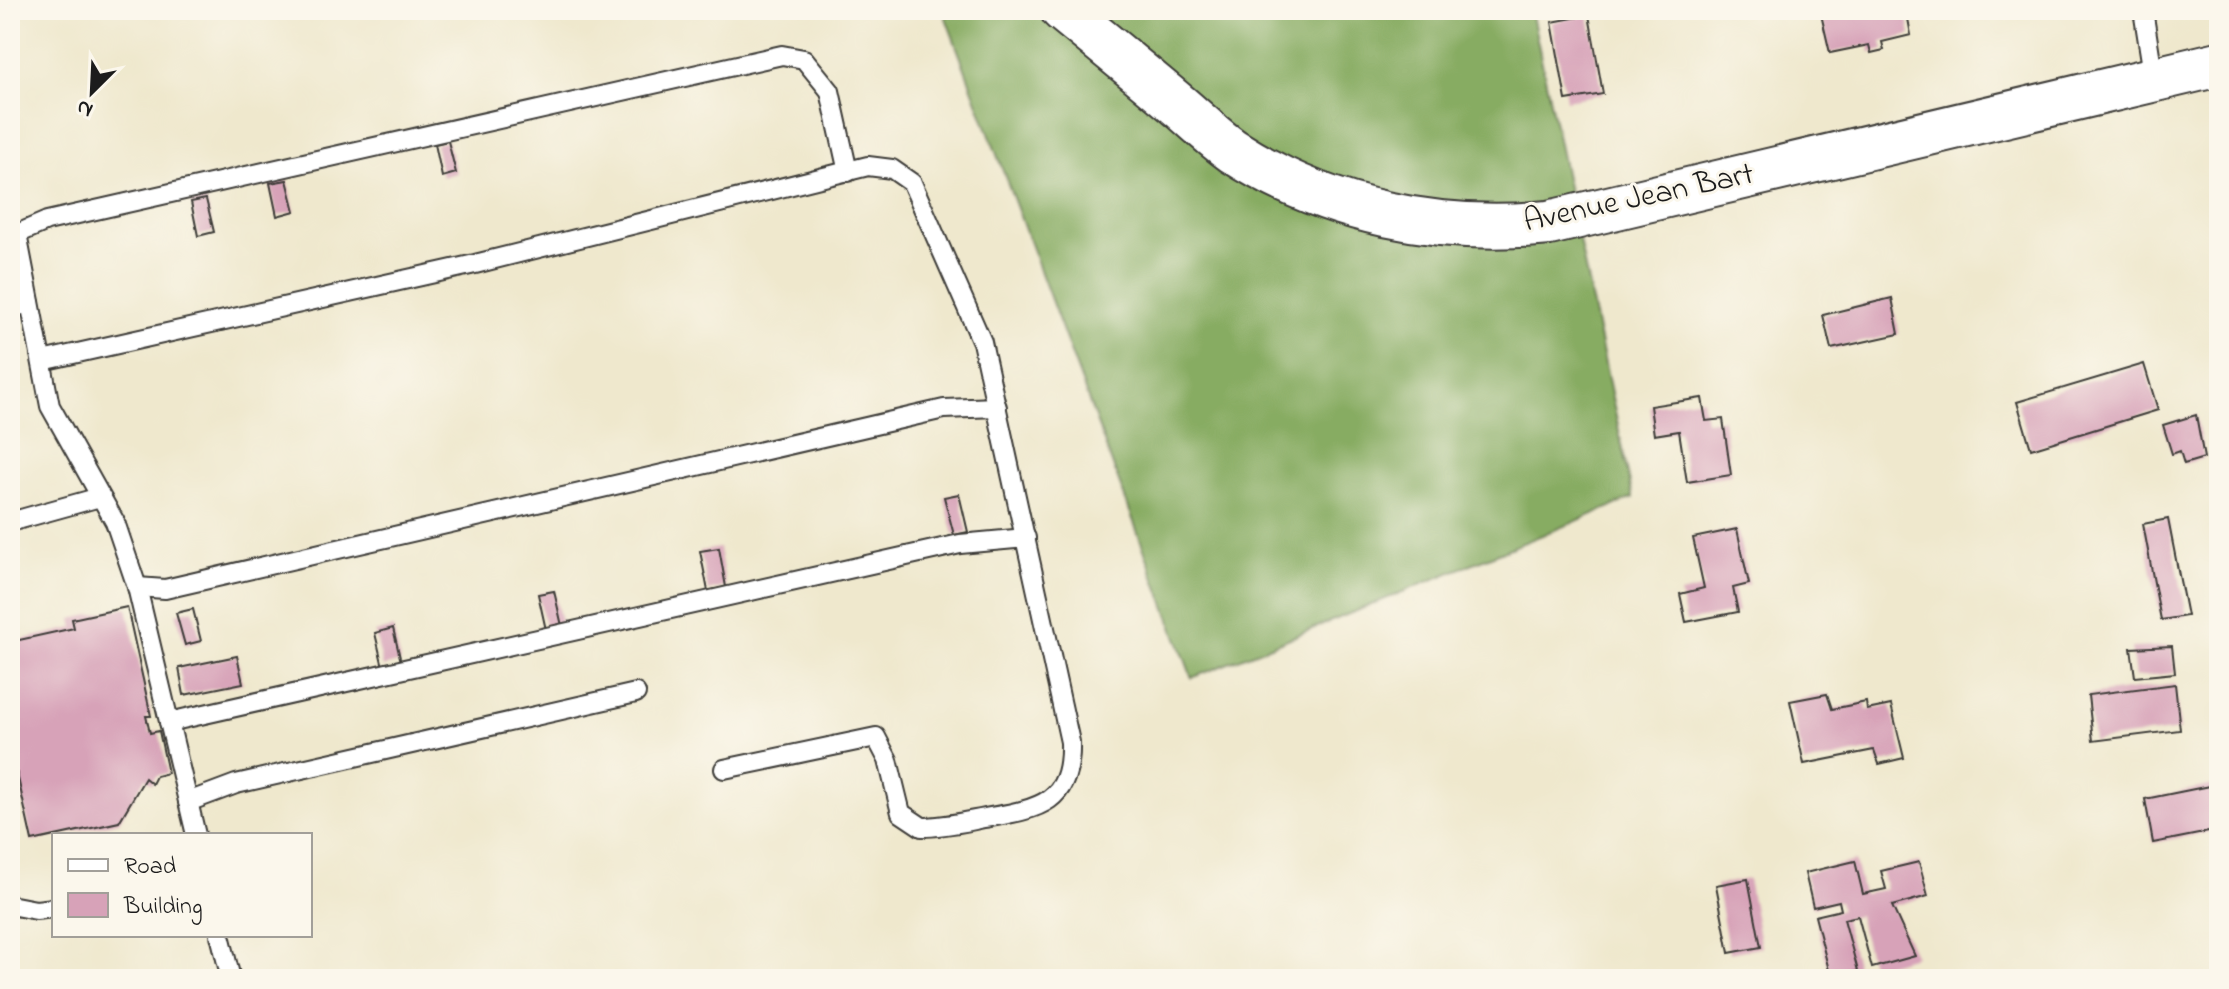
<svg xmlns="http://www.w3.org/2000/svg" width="2229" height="989" font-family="'Indie Flower',sans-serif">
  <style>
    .forest { fill: #87ac62; stroke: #52643f; stroke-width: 2 }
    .building { fill: #d7a2b8 }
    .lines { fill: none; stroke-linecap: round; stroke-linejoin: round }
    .lane-casing { stroke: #3c3b37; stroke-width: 22 }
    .secondary-casing { stroke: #3c3b37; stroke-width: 48 }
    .lane { stroke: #fff; stroke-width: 18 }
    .secondary { stroke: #fff; stroke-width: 44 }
    .labels { text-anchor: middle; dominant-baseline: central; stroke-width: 6; stroke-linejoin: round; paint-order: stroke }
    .street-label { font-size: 32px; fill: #1c1c1c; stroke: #fbf7ec }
  </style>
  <rect width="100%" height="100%" fill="#fbf7ec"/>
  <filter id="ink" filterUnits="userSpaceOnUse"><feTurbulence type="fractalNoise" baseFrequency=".0125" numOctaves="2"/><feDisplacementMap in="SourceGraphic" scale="16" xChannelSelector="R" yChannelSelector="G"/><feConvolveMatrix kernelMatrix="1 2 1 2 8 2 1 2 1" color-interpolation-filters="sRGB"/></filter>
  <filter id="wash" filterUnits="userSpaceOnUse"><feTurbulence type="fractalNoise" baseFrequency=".006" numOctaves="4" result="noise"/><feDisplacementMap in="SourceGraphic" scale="32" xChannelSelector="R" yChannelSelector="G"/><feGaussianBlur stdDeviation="1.8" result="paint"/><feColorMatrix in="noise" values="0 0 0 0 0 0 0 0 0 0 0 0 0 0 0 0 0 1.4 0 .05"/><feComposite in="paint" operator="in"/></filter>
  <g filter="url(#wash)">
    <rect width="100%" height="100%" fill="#efe8cd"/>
    <!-- forest -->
    <path class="forest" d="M943 10H1531L1633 498 1192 678Z"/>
    <g id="blocks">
      <!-- building -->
      <g class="building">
        <path d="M1820 10H1915V12L1907 13 1911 35 1882 42 1884 50 1871 53 1869 45 1830 53Z"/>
        <path d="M1589 15 1603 94 1566 100 1552 22Z"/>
        <path d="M448 141 456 173 442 177 435 144Z"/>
        <path d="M287 180 295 211 277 216 270 183Z"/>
        <path d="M206 199 214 232 198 236 191 202Z"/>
        <path d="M1892 298 1899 334 1831 349 1823 315Z"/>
        <path d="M2144 364 2158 410 2031 449 2017 402Z"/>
        <path d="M1702 398 1706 421 1723 419 1731 475 1687 482 1679 431 1654 435 1650 406Z"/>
        <path d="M2196 415 2204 458 2184 464 2180 451 2172 454 2163 425Z"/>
        <path d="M959 494 968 532 954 535 944 497Z"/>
        <path d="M2168 519 2187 616 2161 620 2143 524Z"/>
        <path d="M1737 529 1749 584 1733 588 1738 612 1686 622 1680 594 1704 588 1693 538Z"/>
        <path d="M719 548 726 587 708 591 700 551Z"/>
        <path d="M554 591 562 626 546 630 538 594Z"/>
        <path d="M127 607 151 716H146L150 733 159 731 168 773 156 776 152 784 145 778 119 822 32 841 10 742V642L74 628 72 619Z"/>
        <path d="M193 609 201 641 185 645 176 613Z"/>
        <path d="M393 628 401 662 383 667 375 633Z"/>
        <path d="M2172 646 2175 673 2135 677 2131 648Z"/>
        <path d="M237 656 243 683 184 695 179 668Z"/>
        <path d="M2175 684 2180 730 2093 741 2088 695Z"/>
        <path d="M1827 694 1832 709 1866 702 1867 710 1891 705 1904 758 1879 764 1874 750 1804 764 1790 701Z"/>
        <path d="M2219 784V830L2153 843 2145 799Z"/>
        <path d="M1855 861 1863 894 1886 889 1881 871 1919 862 1928 896 1892 906 1915 956 1872 968 1858 916 1844 919 1858 971 1831 978 1815 916 1841 910 1839 901 1813 907 1805 873Z"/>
        <path d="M1748 879 1761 947 1729 953 1716 885Z"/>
      </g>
    </g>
  </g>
  <g filter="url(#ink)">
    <use href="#blocks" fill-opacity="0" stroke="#3c3b37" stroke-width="2"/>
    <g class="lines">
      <!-- lane casing -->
      <g class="lane-casing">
        <g id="lane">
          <path d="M2143 10 2154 80"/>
          <path d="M10 308 30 303"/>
          <path d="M42 361 475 264 868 166 892 169 912 183 982 342 1070 742C1072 805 1037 809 985 818 964 822 943 827 922 827L901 813 888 760 876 737 724 769"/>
          <path d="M10 522 100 497"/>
          <path d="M137 587 165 589 944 409 997 407"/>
          <path d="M169 722 960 544 1026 538"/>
          <path d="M188 802 236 784 636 693"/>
          <path d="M196 835 137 587 115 522 50 406 17 234 47 221 782 55 804 59 830 91 848 172"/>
          <path d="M10 905 36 910 54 908"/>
          <path d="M220 935 231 979"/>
        </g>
      </g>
      <!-- secondary casing -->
      <g class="secondary-casing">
        <path id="secondary" d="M1063 10C1101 41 1139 72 1177 104 1195 119 1213 137 1233 151 1327 212 1439 234 1549 223L2219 64"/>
      </g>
      <!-- lane -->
      <use href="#lane" class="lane"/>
      <!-- secondary -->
      <use href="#secondary" class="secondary"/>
    </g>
  </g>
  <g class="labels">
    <!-- street labels -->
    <g class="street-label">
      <text transform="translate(1639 199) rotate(-12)">Avenue Jean Bart</text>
    </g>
  </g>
  <!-- margin -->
  <rect width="2229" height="989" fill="none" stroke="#fbf7ec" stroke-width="40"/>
  <!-- legend -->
  <rect x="52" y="833" width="260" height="104" fill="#fbf7ec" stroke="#a29f99" stroke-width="2"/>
  <rect x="68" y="859" width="40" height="12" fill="#ffffff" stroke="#a29f99" stroke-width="2"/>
  <text x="124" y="873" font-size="24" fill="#1c1c1c">Road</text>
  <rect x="68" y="893" width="40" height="24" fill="#d7a2b8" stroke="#a29f99" stroke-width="2"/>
  <text x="124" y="913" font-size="24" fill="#1c1c1c">Building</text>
  <!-- north arrow -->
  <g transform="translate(92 92) rotate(204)" stroke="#fbf7ec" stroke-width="6" paint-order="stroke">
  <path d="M0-6L14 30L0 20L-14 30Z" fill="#1c1c1c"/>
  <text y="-12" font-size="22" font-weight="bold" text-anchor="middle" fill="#1c1c1c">N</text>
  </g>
</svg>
